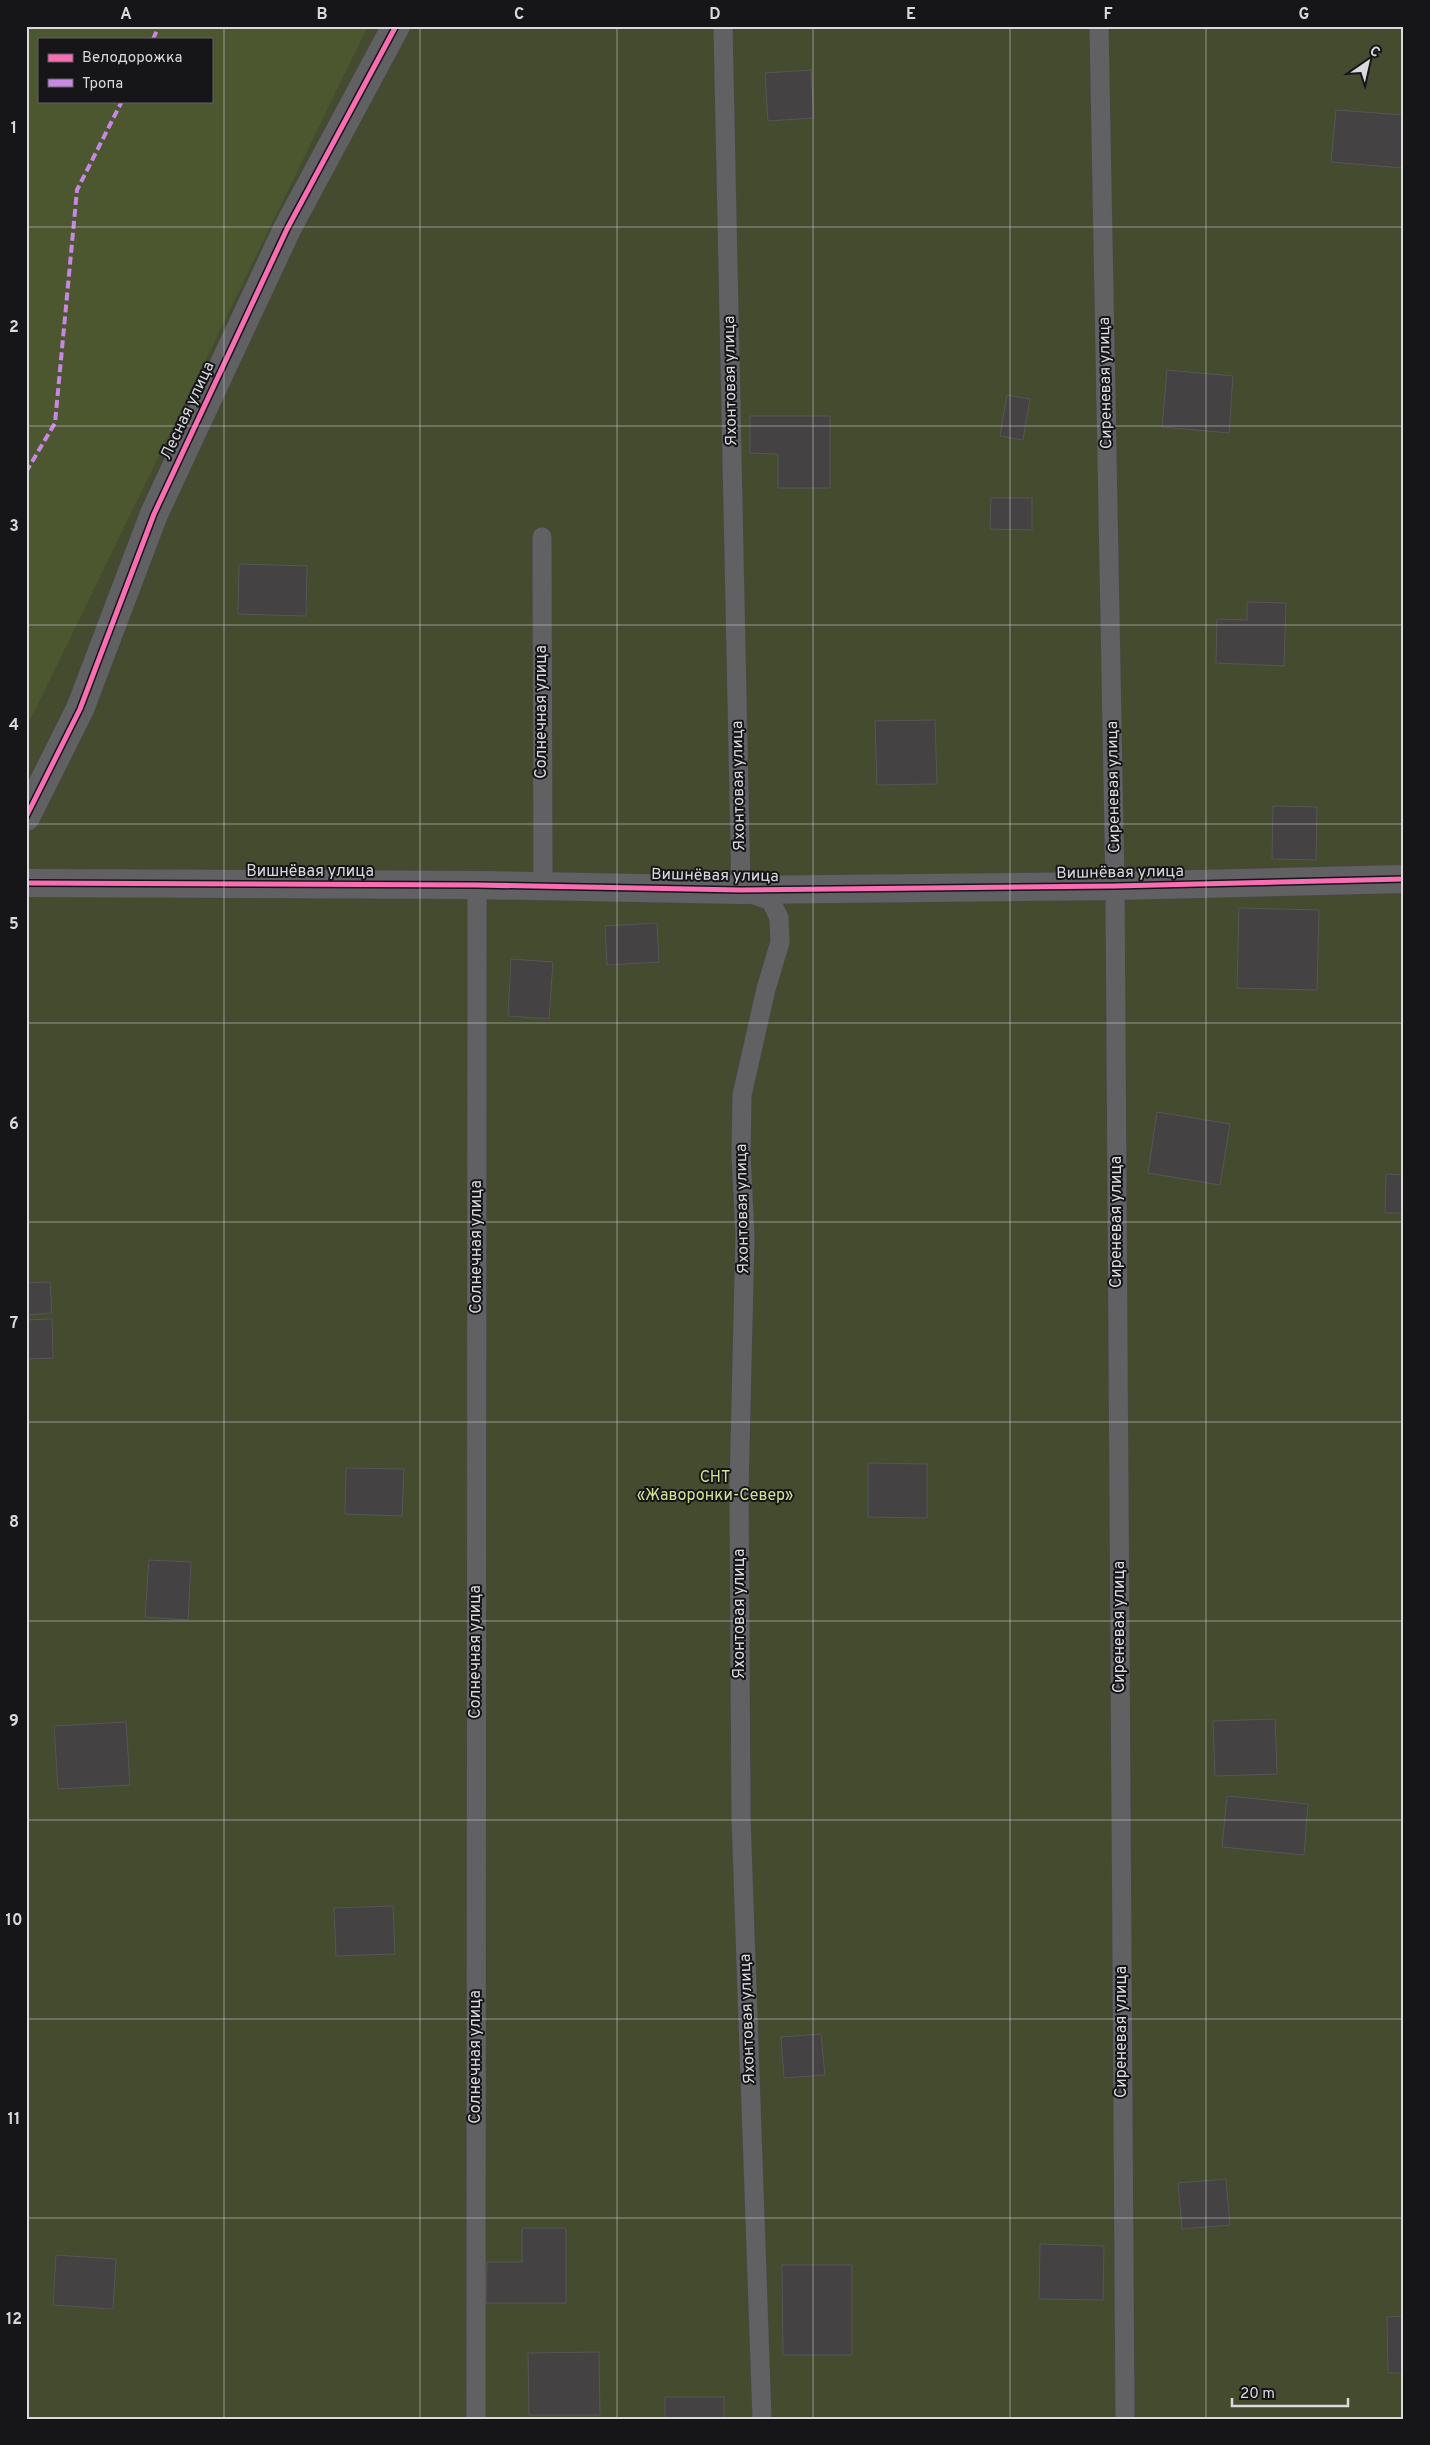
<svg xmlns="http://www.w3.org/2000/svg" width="1430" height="2445" font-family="Overpass,sans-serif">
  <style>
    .green { fill: #444b2e }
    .forest { fill: #4c562f; fill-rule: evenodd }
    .building { fill: #444243; stroke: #575657 }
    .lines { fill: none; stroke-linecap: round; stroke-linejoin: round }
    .lane-casing { stroke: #49494d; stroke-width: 20 }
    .street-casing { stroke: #49494d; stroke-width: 29 }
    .lane { stroke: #616063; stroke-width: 19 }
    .street { stroke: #616063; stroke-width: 28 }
    .quiet { stroke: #c787e3; stroke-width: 4; stroke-dasharray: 8 4; stroke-linecap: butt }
    .cycleway-casing { stroke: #161518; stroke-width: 8 }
    .cycleway { stroke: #f96db3; stroke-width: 5 }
    .grid { fill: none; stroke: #d9d9de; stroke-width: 1; stroke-opacity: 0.55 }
    .labels { text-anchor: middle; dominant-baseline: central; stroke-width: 4; stroke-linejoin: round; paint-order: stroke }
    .street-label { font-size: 16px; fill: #d9d9de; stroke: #161518 }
    .park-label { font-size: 16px; fill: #cee398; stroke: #161518 }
    .neatline { fill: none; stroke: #d9d9de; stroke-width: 2 }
    .grid-label { font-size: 16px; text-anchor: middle; font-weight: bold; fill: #d9d9de }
  </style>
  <rect width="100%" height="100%" fill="#2e2e32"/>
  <!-- green -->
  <path class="green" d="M290 26H1404V2419H26V556Z"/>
  <!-- forest -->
  <path class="forest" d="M26 26H368L26 729ZM39 39H211V101H39Z"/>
  <!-- building -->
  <g class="building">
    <path d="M811 70 814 118 768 121 765 73Z"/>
    <path d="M1336 110 1404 115 1403 168 1331 162Z"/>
    <path d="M1167 370 1233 376 1229 433 1162 427Z"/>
    <path d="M1007 395 1030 399 1023 440 1000 436Z"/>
    <path d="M750 416H830V488H778V454L750 453Z"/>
    <path d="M991 498H1032V530L990 529Z"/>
    <path d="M239 564 307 566 306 616 238 614Z"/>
    <path d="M1247 602 1286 603 1284 666 1216 663 1217 619 1247 620Z"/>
    <path d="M935 720 937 784 877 785 875 721Z"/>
    <path d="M1273 806 1317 807 1316 860 1272 859Z"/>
    <path d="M1239 908 1319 910 1317 990 1237 988Z"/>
    <path d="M657 923 659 962 607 965 605 926Z"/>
    <path d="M511 959 553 962 549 1019 508 1016Z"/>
    <path d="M1157 1112 1230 1124 1220 1185 1148 1173Z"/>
    <path d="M1386 1174 1404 1175V1213H1385Z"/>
    <path d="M50 1282 52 1313 26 1315V1283Z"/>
    <path d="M52 1319 53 1358 26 1359V1320Z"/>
    <path d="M868 1463 927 1464V1518L868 1517Z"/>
    <path d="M346 1468 404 1469 402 1516 345 1514Z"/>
    <path d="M149 1560 191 1562 188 1620 145 1617Z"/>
    <path d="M1275 1719 1277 1774 1215 1776 1213 1721Z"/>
    <path d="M126 1722 130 1785 58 1789 54 1726Z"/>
    <path d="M1227 1796 1308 1804 1304 1855 1222 1847Z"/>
    <path d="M393 1906 395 1954 336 1956 334 1908Z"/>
    <path d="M821 2034 825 2075 784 2078 781 2037Z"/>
    <path d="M1226 2179 1230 2225 1182 2229 1178 2183Z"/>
    <path d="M522 2228H566V2303H486L487 2262H522Z"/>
    <path d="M1040 2244 1104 2246 1103 2300 1039 2299Z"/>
    <path d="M56 2255 116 2259 113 2309 53 2305Z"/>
    <path d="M782 2265H852V2355H783Z"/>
    <path d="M1404 2316V2373H1388L1387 2317Z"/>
    <path d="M599 2352 600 2415H529L528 2353Z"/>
    <rect x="665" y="2397" width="59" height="22"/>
  </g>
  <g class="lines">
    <!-- lane casing -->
    <g class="lane-casing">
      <g id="lane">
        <path d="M723 26 741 890 771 901 779 918 780 942 766 989 742 1095 741 1155 745 1236 739 1489 741 1818 762 2419"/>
        <path d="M1099 26 1115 886 1125 2419"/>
        <path d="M542 537 543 886"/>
        <path d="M476 2419 477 885"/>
      </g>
    </g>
    <!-- street casing -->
    <g class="street-casing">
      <g id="street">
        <path d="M26 817 80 709 154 514 287 229 396 26"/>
        <path d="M26 883 477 885 741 890 1115 886 1404 879"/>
      </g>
    </g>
    <!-- lane -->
    <use href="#lane" class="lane"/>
    <!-- street -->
    <use href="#street" class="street"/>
    <!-- quiet -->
    <g class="quiet">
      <path d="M153 39 159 26"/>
      <path d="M26 472 55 423 77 190 122 101"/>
    </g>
    <!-- cycleway casing -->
    <g class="cycleway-casing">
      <g id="cycleway">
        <path d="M26 817 80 709 154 514 287 229 396 26"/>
        <path d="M26 883 477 885 741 890 1115 886 1404 879"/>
      </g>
    </g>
    <!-- cycleway -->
    <use href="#cycleway" class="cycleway"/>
  </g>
  <!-- grid -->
  <path class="grid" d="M224 26V2419M420 26V2419M617 26V2419M813 26V2419M1010 26V2419M1206 26V2419M26 227H1404M26 426H1404M26 625H1404M26 824H1404M26 1023H1404M26 1222H1404M26 1422H1404M26 1621H1404M26 1820H1404M26 2019H1404M26 2218H1404"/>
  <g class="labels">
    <!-- street labels -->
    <g class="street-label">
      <text transform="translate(731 381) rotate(-91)">Яхонтовая улица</text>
      <text transform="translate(1106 383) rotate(-91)">Сиреневая улица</text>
      <text transform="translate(188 411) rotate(-65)">Лесная улица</text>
      <text transform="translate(542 712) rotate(-90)">Солнечная улица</text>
      <text transform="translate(739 786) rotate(-91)">Яхонтовая улица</text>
      <text transform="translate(1114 787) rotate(-91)">Сиреневая улица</text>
      <text x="310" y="872">Вишнёвая улица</text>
      <text transform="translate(1120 873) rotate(-1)">Вишнёвая улица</text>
      <text transform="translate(715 876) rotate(1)">Вишнёвая улица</text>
      <text transform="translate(743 1209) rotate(-91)">Яхонтовая улица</text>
      <text transform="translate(1117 1222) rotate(-90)">Сиреневая улица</text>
      <text transform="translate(477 1247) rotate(-90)">Солнечная улица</text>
      <text transform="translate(740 1614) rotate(-90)">Яхонтовая улица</text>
      <text transform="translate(1120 1627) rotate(-90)">Сиреневая улица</text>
      <text transform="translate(476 1652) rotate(-90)">Солнечная улица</text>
      <text transform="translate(748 2019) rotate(-92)">Яхонтовая улица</text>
      <text transform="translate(1122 2032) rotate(-90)">Сиреневая улица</text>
      <text transform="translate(476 2057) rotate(-90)">Солнечная улица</text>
    </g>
    <!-- park labels -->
    <g class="park-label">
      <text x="715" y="1478">СНТ<tspan x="715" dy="18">«Жаворонки-Север»</tspan></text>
    </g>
  </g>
  <!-- border -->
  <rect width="1430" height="2445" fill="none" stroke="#161518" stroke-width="55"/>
  <!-- legend -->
  <rect x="38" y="38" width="175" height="65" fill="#161518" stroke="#646367"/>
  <rect x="48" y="54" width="25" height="8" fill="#f96db3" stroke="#646367"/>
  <text x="82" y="62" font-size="15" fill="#d9d9de">Велодорожка</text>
  <rect x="48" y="79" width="25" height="8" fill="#c787e3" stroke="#646367"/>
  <text x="82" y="88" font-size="15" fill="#d9d9de">Тропа</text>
  <!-- north arrow -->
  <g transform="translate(1368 62) rotate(34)" stroke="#161518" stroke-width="4" paint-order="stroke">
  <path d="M0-4L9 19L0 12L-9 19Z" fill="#d9d9de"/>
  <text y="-8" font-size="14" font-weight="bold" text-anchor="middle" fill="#d9d9de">С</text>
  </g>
  <!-- scale -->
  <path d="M1232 2398v8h116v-8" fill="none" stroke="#d9d9de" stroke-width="2.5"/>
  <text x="1240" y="2398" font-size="15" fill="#d9d9de" stroke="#161518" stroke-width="4" paint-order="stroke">20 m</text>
  <rect x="28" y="28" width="1374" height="2390" class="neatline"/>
  <g class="grid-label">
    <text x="126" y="19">A</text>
    <text x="322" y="19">B</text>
    <text x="519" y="19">C</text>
    <text x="715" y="19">D</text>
    <text x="911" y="19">E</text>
    <text x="1108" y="19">F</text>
    <text x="1304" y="19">G</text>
    <text x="14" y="133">1</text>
    <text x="14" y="332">2</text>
    <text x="14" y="531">3</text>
    <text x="14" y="730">4</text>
    <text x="14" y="929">5</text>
    <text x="14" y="1129">6</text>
    <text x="14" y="1328">7</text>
    <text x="14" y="1527">8</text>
    <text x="14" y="1726">9</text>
    <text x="14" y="1925">10</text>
    <text x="14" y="2124">11</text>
    <text x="14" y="2324">12</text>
  </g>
</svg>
